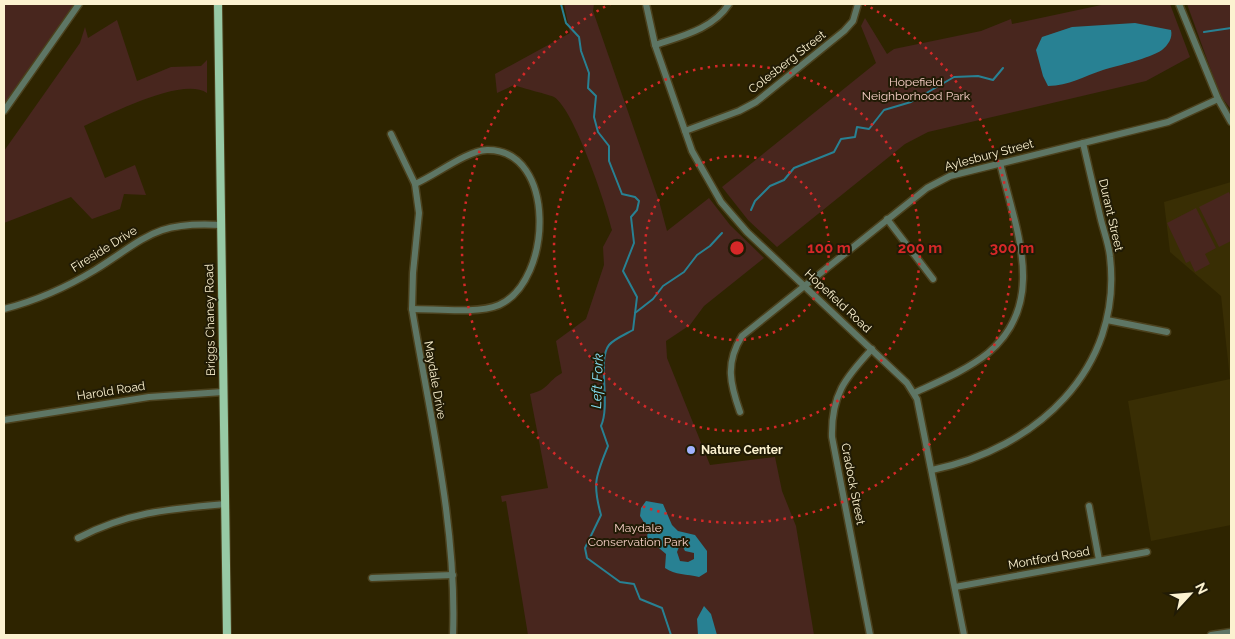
<svg xmlns="http://www.w3.org/2000/svg" width="1235" height="639" font-family="Raleway,sans-serif">
  <style>
    .built { fill: #392e04 }
    .green { fill: #48261e }
    .water { fill: #288193; fill-rule: evenodd }
    .lines { fill: none; stroke-linecap: round; stroke-linejoin: round }
    .stream { stroke: #288193; stroke-width: 2 }
    .minor-casing { stroke: #4b411d; stroke-width: 9 }
    .major-casing { stroke: #4b411d; stroke-width: 10 }
    .minor { stroke: #5e7665; stroke-width: 6 }
    .major { stroke: #97c9a5; stroke-width: 8 }
    .ring { fill: none; stroke: #d62828; stroke-width: 2.5; stroke-dasharray: 2.5 5 }
    .poi-dot { fill: #a1b2fd; stroke: #211b05; stroke-width: 2 }
    .labels { text-anchor: middle; dominant-baseline: central; stroke-width: 4; stroke-linejoin: round; paint-order: stroke }
    .street-label { font-size: 12px; fill: #fcf2d0; stroke: #211b05 }
    .park-label { font-size: 12px; fill: #f6cfc6; stroke: #211b05 }
    .poi-label { font-size: 12px; font-weight: bold; fill: #fcf2d0; stroke: #211b05; text-anchor: start }
    .water-label { font-size: 14px; font-style: italic; fill: #86e2f7; stroke: #211b05 }
    .centre { fill: #d62828; stroke: #211b05; stroke-width: 2.5 }
    .ring-label { font-size: 15px; text-anchor: middle; font-weight: bold; fill: #d62828; stroke: #211b05; stroke-width: 4; stroke-linejoin: round; paint-order: stroke }
  </style>
  <rect width="100%" height="100%" fill="#2e2400"/>
  <!-- built -->
  <path class="built" d="M1231 182V525L1151 541 1128 401 1230 379 1221 296 1170 252 1164 202Z"/>
  <!-- green -->
  <g class="green">
    <path d="M4 4H76L4 106Z"/>
    <path d="M564 4H594L593 11 659 201 667 231 709 198 730 225 764 258 704 306 690 325 666 341 667 358 710 465 775 457 782 491 796 526 814 635H528L506 501 502 502 501 496 548 488 530 394C550 389 546 382 562 373L556 341 586 319 604 265 603 247 612 230C606 205 574 109 554 97 551 95 521 88 514 85L497 93 495 74 570 33Z"/>
    <path d="M1106 4H1170L1190 57 1146 81 928 132 905 144 777 247 748 220 722 187 876 63 861 26 865 18 887 54 894 49 981 31 1011 19 1012 24Z"/>
    <path d="M1187 4H1231L1230 108 1220 95Z"/>
    <path d="M117 20 137 81 171 67 201 66 207 60V93C183 76 110 114 84 126L105 178 135 165 146 195 124 194 120 209 92 219 71 197 4 223V151L80 43 85 27 88 38Z"/>
    <path d="M1229 192 1231 197V241L1219 247 1199 207Z"/>
    <path d="M1196 208 1216 248 1205 254 1210 264 1195 272 1190 261 1186 263 1167 223Z"/>
  </g>
  <!-- water -->
  <g class="water">
    <path d="M1135 23 1171 30C1173 38 1168 45 1162 50 1148 59 1120 65 1103 70 1084 76 1069 86 1048 86L1043 76 1036 50 1042 37 1072 27Z"/>
    <path d="M646 501 663 504 672 525 678 531 695 535 707 551V572L699 577C687 574 675 575 665 568L666 554 647 538 648 529 640 516 641 508ZM683 547 685 551 694 553V559L688 562 680 561 677 552 679 547Z"/>
    <path d="M704 606 711 614 717 635H698L697 619Z"/>
  </g>
  <g class="lines">
    <!-- stream -->
    <g class="stream">
      <path d="M561 4 566 23 579 37 581 51 589 73 588 88 596 96 594 117 598 132 609 146V161L622 194 635 197 639 201 637 210 631 217 634 243 623 271 637 297 633 330C626 334 614 339 609 345 597 360 611 404 601 426L608 446C596 476 592 483 601 515L585 548 587 558 620 582 634 584 640 599 662 608 671 635"/>
      <path d="M1204 32 1231 28"/>
      <path d="M751 210 755 201 770 186 784 180 794 168 834 152 841 139 855 137 857 127 869 129 884 110 911 102 954 77 978 76 993 80 1003 68"/>
      <path d="M635 313 653 299 663 286 684 272 697 255 710 246 722 233"/>
    </g>
    <!-- minor casing -->
    <g class="minor-casing">
      <g id="minor">
        <path d="M646 4 655 45 692 151 721 202 747 232 907 383 917 399 964 635"/>
        <path d="M1179 4 1218 99 1231 122"/>
        <path d="M655 45C682 36 713 29 729 4"/>
        <path d="M4 111 79 4"/>
        <path d="M685 131 739 111 756 102 844 31 853 21 858 4"/>
        <path d="M391 134 415 184 419 213 413 273 412 309C430 417 457 526 453 635"/>
        <path d="M887 219 933 279"/>
        <path d="M4 309C35 301 67 287 95 270 146 238 155 221 221 225"/>
        <path d="M412 309C436 309 478 314 499 305 553 281 557 149 487 150 466 151 436 175 415 184"/>
        <path d="M1107 320 1167 332"/>
        <path d="M914 393C938 382 967 370 988 353 1049 302 1015 228 1000 163"/>
        <path d="M740 412C730 384 725 363 742 336L927 188 950 176 1168 122 1218 99"/>
        <path d="M4 420 149 397 223 392"/>
        <path d="M932 470C1035 449 1123 370 1110 257 1109 245 1104 232 1101 220 1095 195 1089 169 1083 143"/>
        <path d="M1089 506 1099 560"/>
        <path d="M78 538C128 512 169 509 225 504"/>
        <path d="M372 578 453 575"/>
        <path d="M955 587 1147 552"/>
        <path d="M870 635 832 437C831 395 845 378 872 349"/>
        <path d="M1211 635 1231 632"/>
      </g>
    </g>
    <!-- major casing -->
    <g class="major-casing">
      <path id="major" d="M218 4 227 635"/>
    </g>
    <!-- minor -->
    <use href="#minor" class="minor"/>
    <!-- major -->
    <use href="#major" class="major"/>
  </g>
  <!-- distance rings -->
  <g class="ring">
    <circle cx="737" cy="248" r="92"/>
    <circle cx="737" cy="248" r="183"/>
    <path d="M864 4A275 275 0 1 1 610 4"/>
  </g>
  <!-- markers -->
  <circle class="poi-dot" cx="691" cy="450" r="5"/>
  <g class="labels">
    <!-- street labels -->
    <g class="street-label">
      <text transform="translate(787 62) rotate(-38)">Colesberg Street</text>
      <text transform="translate(989 155) rotate(-15)">Aylesbury Street</text>
      <text transform="translate(1111 215) rotate(77)">Durant Street</text>
      <text transform="translate(104 249) rotate(-32)">Fireside Drive</text>
      <text transform="translate(838 301) rotate(43)">Hopefield Road</text>
      <text transform="translate(210 320) rotate(-91)">Briggs Chaney Road</text>
      <text transform="translate(435 380) rotate(80)">Maydale Drive</text>
      <text transform="translate(111 391) rotate(-9)">Harold Road</text>
      <text transform="translate(853 484) rotate(79)">Cradock Street</text>
      <text transform="translate(1049 558) rotate(-10)">Montford Road</text>
    </g>
    <!-- park labels -->
    <g class="park-label">
      <text x="916" y="82">Hopefield<tspan x="916" dy="14">Neighborhood Park</tspan></text>
      <text x="638" y="528">Maydale<tspan x="638" dy="14">Conservation Park</tspan></text>
    </g>
    <!-- poi labels -->
    <g class="poi-label">
      <text x="701" y="450">Nature Center</text>
    </g>
    <!-- water labels -->
    <g class="water-label">
      <text transform="translate(597 381) rotate(-88)">Left Fork</text>
    </g>
  </g>
  <circle cx="737" cy="248" r="8" class="centre"/>
  <g class="ring-label">
    <text x="829" y="253">100 m</text>
    <text x="920" y="253">200 m</text>
    <text x="1012" y="253">300 m</text>
  </g>
  <!-- border -->
  <rect width="1235" height="639" fill="none" stroke="#fcf2d0" stroke-width="10"/>
  <!-- north arrow -->
  <g transform="translate(1190 594) rotate(64)" stroke="#211b05" stroke-width="4" paint-order="stroke">
  <path d="M0-4L9 19L0 12L-9 19Z" fill="#fcf2d0"/>
  <text y="-8" font-size="14" font-weight="bold" text-anchor="middle" fill="#fcf2d0">N</text>
  </g>
</svg>
